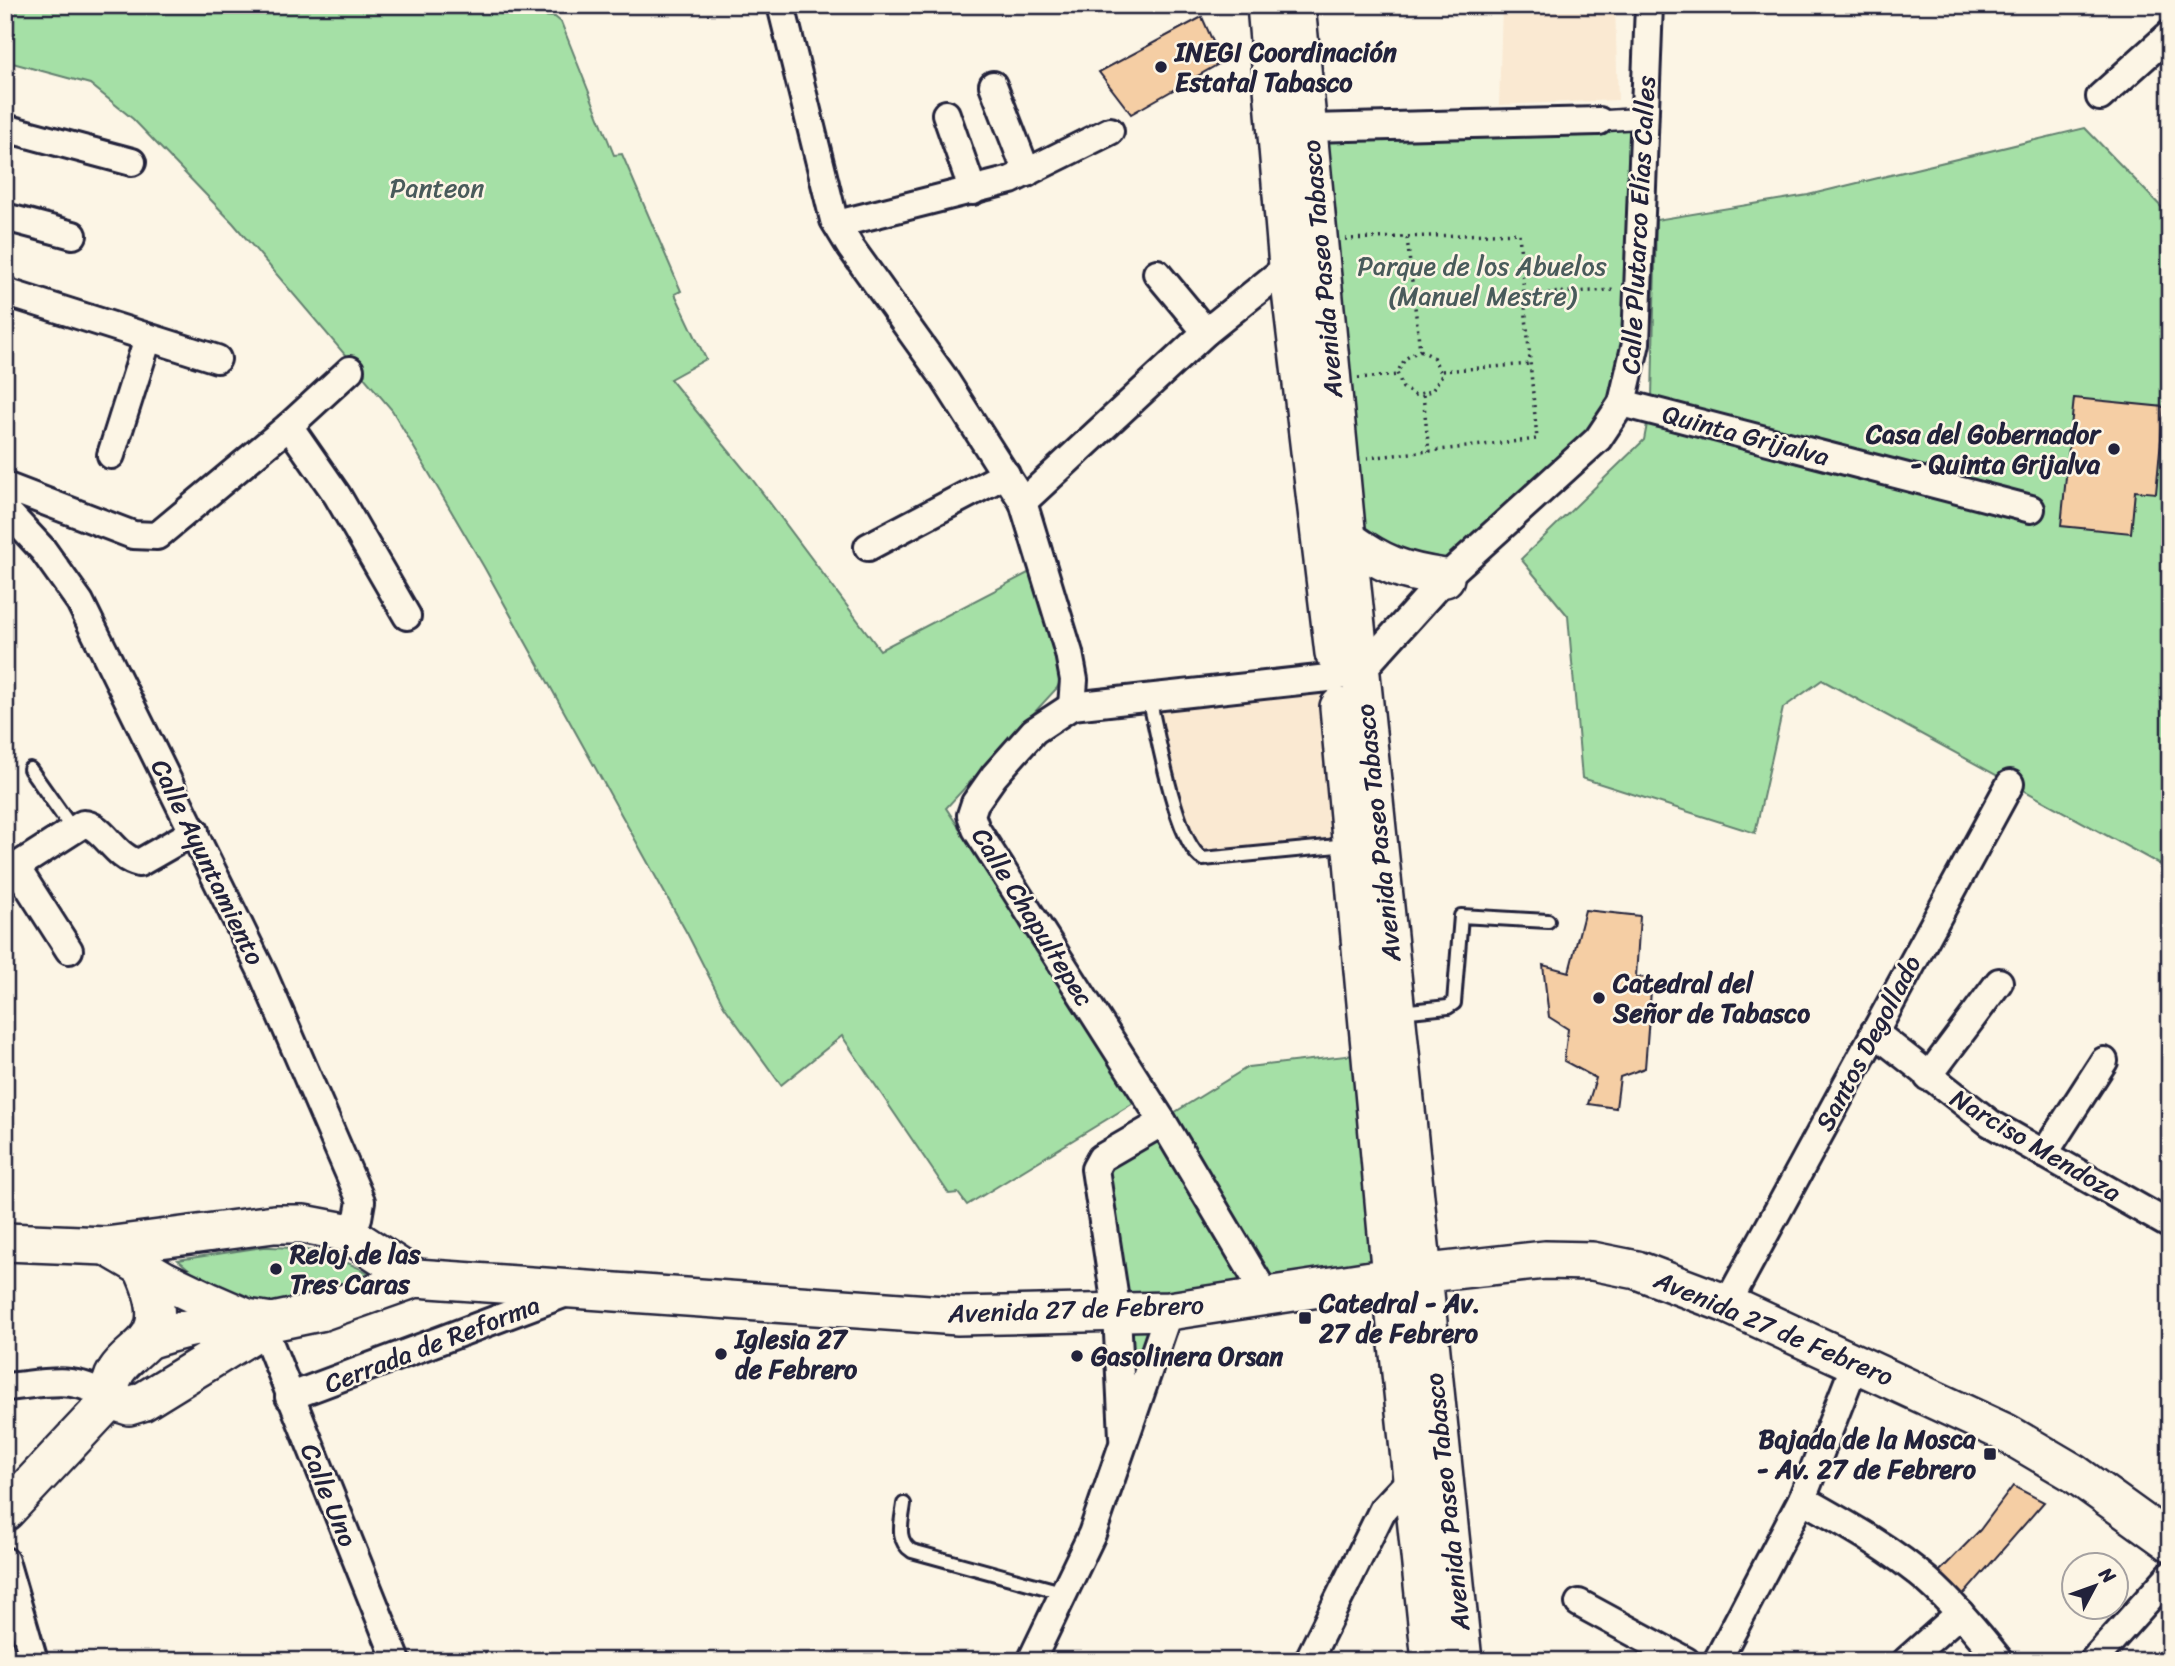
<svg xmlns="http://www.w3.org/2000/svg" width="2175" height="1666" font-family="Sriracha,sans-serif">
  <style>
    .built { fill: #fae9d2 }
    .green { fill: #a5e0a6; stroke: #648170; stroke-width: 2 }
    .building { fill: #f5cea4; stroke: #22223b; stroke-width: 2 }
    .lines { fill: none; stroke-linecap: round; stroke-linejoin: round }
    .service-casing { stroke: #22223b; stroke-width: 18 }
    .pedestrian-casing { stroke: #22223b; stroke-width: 24 }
    .minor-casing { stroke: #22223b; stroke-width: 32 }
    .secondary-casing { stroke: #22223b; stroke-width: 42 }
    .path { stroke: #22223b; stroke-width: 3.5; stroke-dasharray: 2 5; stroke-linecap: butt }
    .service { stroke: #fcf5e5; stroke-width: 12 }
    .pedestrian { stroke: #fcf5e5; stroke-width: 19 }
    .minor { stroke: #fcf5e5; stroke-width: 26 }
    .secondary { stroke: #fcf5e5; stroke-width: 37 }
    .poi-dot { fill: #22223b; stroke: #fcf5e5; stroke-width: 2.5 }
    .labels { text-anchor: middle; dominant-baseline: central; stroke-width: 5; stroke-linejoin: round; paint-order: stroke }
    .poi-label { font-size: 26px; font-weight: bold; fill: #22223b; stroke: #fcf5e5; text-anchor: start }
    .park-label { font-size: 26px; fill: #495b5b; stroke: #fcf5e5 }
    .street-label { font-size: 26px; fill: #22223b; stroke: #fcf5e5 }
  </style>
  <rect width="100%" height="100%" fill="#fcf5e5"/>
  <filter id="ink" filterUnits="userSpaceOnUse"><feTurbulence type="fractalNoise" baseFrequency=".0143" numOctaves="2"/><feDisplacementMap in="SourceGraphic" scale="14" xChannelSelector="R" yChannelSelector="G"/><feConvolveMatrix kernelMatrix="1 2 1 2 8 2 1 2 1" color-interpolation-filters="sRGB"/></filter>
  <g filter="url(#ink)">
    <!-- built -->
    <g class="built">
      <path d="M1502 5H1615L1618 100 1499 105Z"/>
      <path d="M1332 680 1349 842 1205 855 1182 823 1153 701Z"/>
    </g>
    <!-- green -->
    <g class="green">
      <path d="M5 5H415L555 17 561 22 614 155 622 154 681 291 675 294 706 359 670 379 752 479 880 650 1032 571 1062 678 1057 688 946 808 1140 1099 967 1205 958 1193 949 1194 842 1036 781 1085 724 1006 688 935 484 567 392 410 233 223 133 119 90 84 5 61Z"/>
      <path d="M1646 118 1622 403 1445 578 1347 539 1309 128Z"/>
      <path d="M2085 128 2170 216V870L1822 680 1783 708 1755 833 1582 778 1568 616 1521 559 1644 440 1652 398 1656 220 1808 195Z"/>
      <path d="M1371 1053 1391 1277 1169 1311 1123 1437 1101 1158 1248 1067Z"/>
      <path d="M263 1247C309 1246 334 1255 375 1276L319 1301 262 1307 203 1281 178 1260Z"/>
    </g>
    <!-- building -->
    <g class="building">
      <path d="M1202 17 1222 62 1131 114 1099 72Z"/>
      <path d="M2074 398 2164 407 2156 493 2135 491 2131 533 2061 526Z"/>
      <path d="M1585 910 1640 916 1636 977 1652 978 1645 1068 1620 1077 1616 1108 1588 1104 1596 1078 1564 1061 1568 1029 1549 1017 1543 965 1569 972Z"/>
      <path d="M2013 1486 2044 1502 1960 1599 1933 1578 1980 1530Z"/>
    </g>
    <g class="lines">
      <!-- service casing -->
      <g class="service-casing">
        <g id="service">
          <path d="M1149 698C1157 730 1176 845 1203 859L1348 845"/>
          <path d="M30 769 73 830"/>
          <path d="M1400 1012 1448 1007 1454 1003 1461 916 1548 921"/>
          <path d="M904 1504C902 1521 895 1540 912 1551L1065 1593"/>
        </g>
      </g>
      <!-- pedestrian casing -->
      <g class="pedestrian-casing">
        <path id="pedestrian" d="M1599 121 1646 118"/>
      </g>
      <!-- minor casing -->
      <g class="minor-casing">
        <g id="minor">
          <path d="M781 5 834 220 851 248 942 375 1023 502 1069 653 1074 680 1072 706"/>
          <path d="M993 85 1027 173"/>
          <path d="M2100 97 2170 34"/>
          <path d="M946 114 973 191"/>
          <path d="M5 128 132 162"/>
          <path d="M1309 128 1599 121"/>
          <path d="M5 217 73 235"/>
          <path d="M837 224 1011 180 1110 131"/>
          <path d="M1157 273 1206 332"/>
          <path d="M5 292 217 359"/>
          <path d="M1622 403 2031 509"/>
          <path d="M289 426 337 495 407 616"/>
          <path d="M111 455 148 338"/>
          <path d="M5 486 133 535 157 536 289 426 350 370"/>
          <path d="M1023 502 1206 332 1288 266"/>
          <path d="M5 509 43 550 80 602 263 974 361 1201 358 1218 345 1232"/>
          <path d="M868 547 1006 474"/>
          <path d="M16 867 69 950"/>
          <path d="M5 874 83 824C103 824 114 858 139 863L195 831"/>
          <path d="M1874 1032 1990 1123 2170 1225"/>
          <path d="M1928 1077 1999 982"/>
          <path d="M1163 1122 1267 1297"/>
          <path d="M2044 1154 2104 1061"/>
          <path d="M1727 1304 2010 784"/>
          <path d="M263 1327 397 1661"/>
          <path d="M5 1387C44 1384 79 1373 110 1400"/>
          <path d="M289 1397 569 1292"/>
          <path d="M1123 1437 1117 1313 1095 1169 1101 1158 1163 1122 976 829 971 815 975 803 994 776 1034 731 1072 706 1337 677 1361 671 1445 578 1598 439 1622 403 1636 343 1649 5"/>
          <path d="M1802 1499C1846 1524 1890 1548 1928 1581 1955 1605 1978 1633 2000 1661"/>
          <path d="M5 1561 34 1661"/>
          <path d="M1579 1603 1686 1661"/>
          <path d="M1031 1661 1092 1534 1169 1311"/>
          <path d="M1308 1661 1383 1509 1413 1477"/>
          <path d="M1717 1661 1802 1499 1855 1364"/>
          <path d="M1906 1661 1960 1613"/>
          <path d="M2093 1661 2170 1575"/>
        </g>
      </g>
      <!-- secondary casing -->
      <g class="secondary-casing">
        <g id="secondary">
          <path d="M1266 5 1288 266 1334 653"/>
          <path d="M1296 5 1347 539 1463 1661"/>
          <path d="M1347 539C1382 564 1402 572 1445 578"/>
          <path d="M1339 707 1391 1277 1431 1661"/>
          <path d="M5 1242 106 1246 274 1224H303L345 1232 416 1278"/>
          <path d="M106 1246 164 1280 208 1301 247 1318 272 1322 320 1312 416 1278 958 1316 1169 1311 1391 1277 1545 1260 1592 1261 1637 1270 1727 1304 2006 1433 2074 1473 2170 1542"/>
          <path d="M147 1340C185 1328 208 1322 248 1326"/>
          <path d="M110 1400 129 1406 142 1402 272 1322"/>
          <path d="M110 1400C106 1338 187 1362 142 1267"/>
          <path d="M5 1512 110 1400"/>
        </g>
      </g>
      <!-- path -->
      <g class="path">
        <path d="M1407 238 1420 350 1405 359 1397 373 1403 388 1415 395 1432 391 1442 375 1433 357 1420 350"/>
        <path d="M1345 239 1519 233 1524 294 1616 290"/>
        <path d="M1442 371 1530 364"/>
        <path d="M1358 378 1398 375"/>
        <path d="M1423 395 1429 452"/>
        <path d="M1367 458 1537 439 1524 294"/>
      </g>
      <!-- service -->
      <use href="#service" class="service"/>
      <!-- pedestrian -->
      <use href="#pedestrian" class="pedestrian"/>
      <!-- minor -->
      <use href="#minor" class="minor"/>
      <!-- secondary -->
      <use href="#secondary" class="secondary"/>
    </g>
  </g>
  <!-- markers -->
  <g class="poi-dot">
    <circle cx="1161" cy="67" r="7"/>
    <circle cx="2114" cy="449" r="7"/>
    <circle cx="1599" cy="998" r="7"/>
    <circle cx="276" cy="1269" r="7"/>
    <rect x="1298" y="1311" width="14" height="14" rx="3.5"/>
    <circle cx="721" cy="1354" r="7"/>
    <circle cx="1077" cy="1356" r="7"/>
    <rect x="1983" y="1447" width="14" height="14" rx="3.5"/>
  </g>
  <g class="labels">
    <!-- poi labels -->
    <g class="poi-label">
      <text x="1175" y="52">INEGI Coordinación<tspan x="1175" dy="30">Estatal Tabasco</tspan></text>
      <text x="2100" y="434" text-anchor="end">Casa del Gobernador<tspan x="2100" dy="30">- Quinta Grijalva</tspan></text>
      <text x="1613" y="983">Catedral del<tspan x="1613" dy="30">Señor de Tabasco</tspan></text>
      <text x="290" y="1254">Reloj de las<tspan x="290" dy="30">Tres Caras</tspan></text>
      <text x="1319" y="1303">Catedral - Av.<tspan x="1319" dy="30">27 de Febrero</tspan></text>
      <text x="735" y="1339">Iglesia 27<tspan x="735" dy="30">de Febrero</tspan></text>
      <text x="1091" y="1356">Gasolinera Orsan</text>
      <text x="1976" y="1439" text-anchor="end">Bajada de la Mosca<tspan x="1976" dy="30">- Av. 27 de Febrero</tspan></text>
    </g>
    <!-- park labels -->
    <g class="park-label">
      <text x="437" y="188">Panteon</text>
      <text x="1482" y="266">Parque de los Abuelos<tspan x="1482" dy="30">(Manuel Mestre)</tspan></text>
    </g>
    <!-- street labels -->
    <g class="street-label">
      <text transform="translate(1638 225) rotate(-87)">Calle Plutarco Elías Calles</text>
      <text transform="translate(1322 269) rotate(-95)">Avenida Paseo Tabasco</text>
      <text transform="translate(1746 435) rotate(15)">Quinta Grijalva</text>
      <text transform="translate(1378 833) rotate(-96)">Avenida Paseo Tabasco</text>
      <text transform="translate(208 862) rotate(64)">Calle Ayuntamiento</text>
      <text transform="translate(1033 917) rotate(58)">Calle Chapultepec</text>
      <text transform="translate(1868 1043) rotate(-62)">Santos Degollado</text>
      <text transform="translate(2036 1145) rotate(31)">Narciso Mendoza</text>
      <text transform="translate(1076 1309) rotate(-2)">Avenida 27 de Febrero</text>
      <text transform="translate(1774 1328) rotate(23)">Avenida 27 de Febrero</text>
      <text transform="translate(432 1344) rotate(-21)">Cerrada de Reforma</text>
      <text transform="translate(329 1495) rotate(68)">Calle Uno</text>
      <text transform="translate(1447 1502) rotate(-96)">Avenida Paseo Tabasco</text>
    </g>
  </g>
  <!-- margin -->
  <rect width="2175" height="1666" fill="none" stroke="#fcf5e5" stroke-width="28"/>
  <rect x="14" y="14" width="2147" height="1638" fill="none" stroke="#22223b" stroke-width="2.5" filter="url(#ink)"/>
  <!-- north arrow -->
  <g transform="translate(2095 1586) rotate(49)"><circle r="33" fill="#fcf5e5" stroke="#a5a1a1" stroke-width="2"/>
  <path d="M0-5L12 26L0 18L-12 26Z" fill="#22223b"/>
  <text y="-10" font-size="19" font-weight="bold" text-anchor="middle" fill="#22223b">N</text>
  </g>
</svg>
